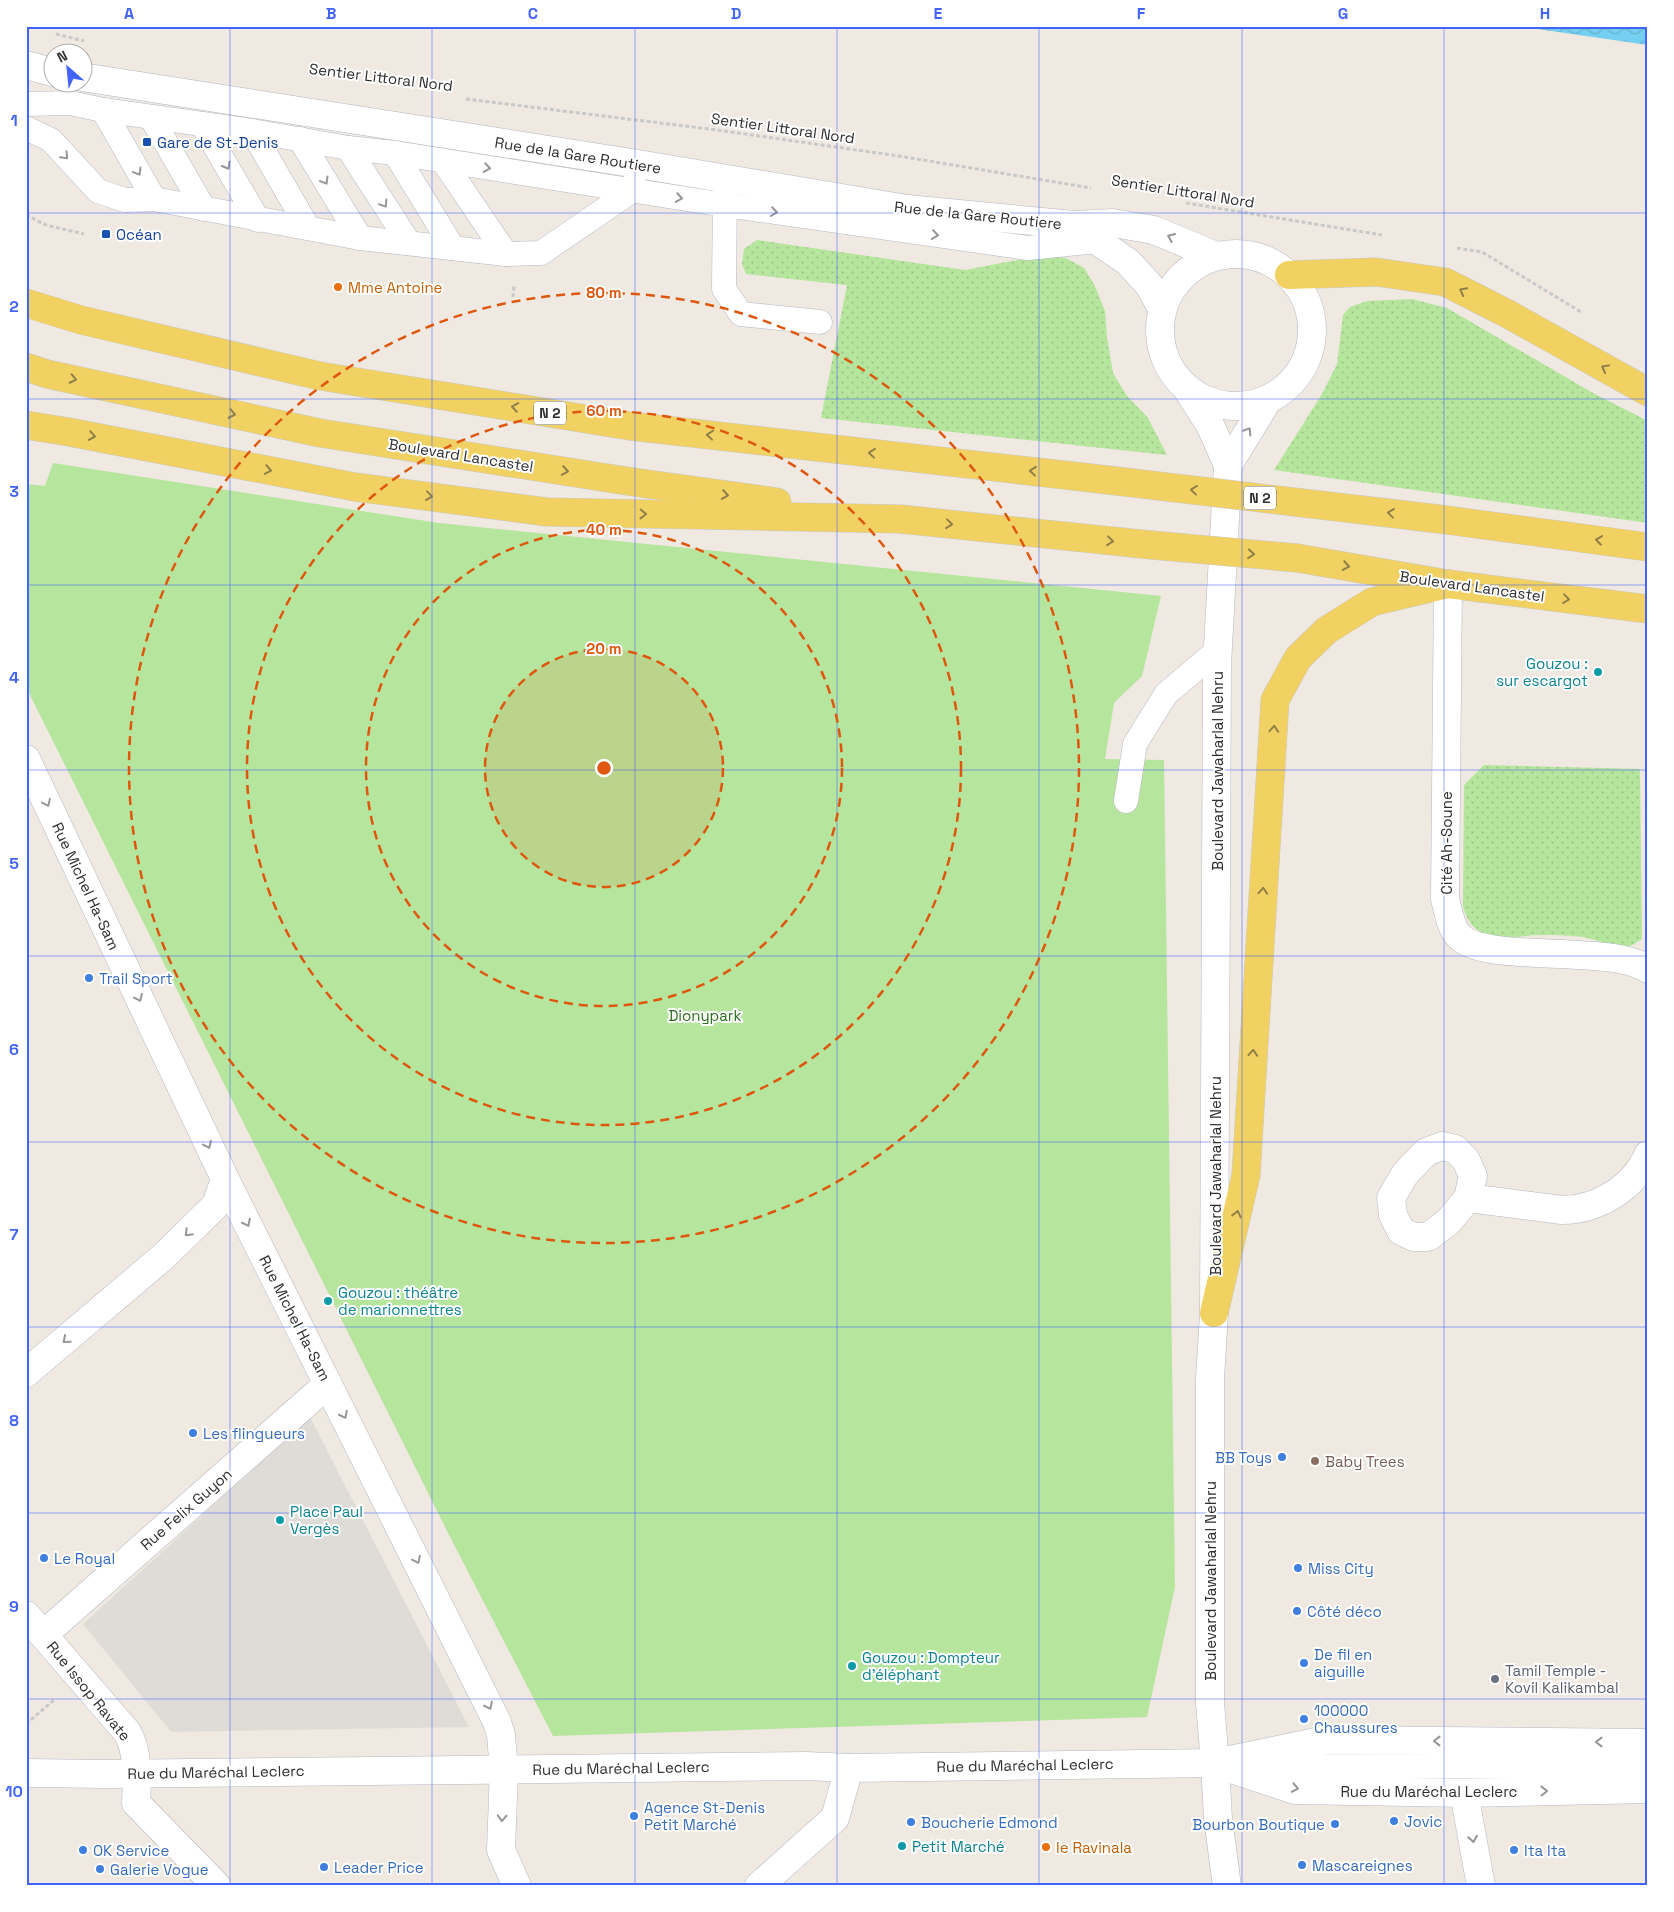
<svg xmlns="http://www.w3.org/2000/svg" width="1674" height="1912" font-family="'Space Grotesk',sans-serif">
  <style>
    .grass { fill: url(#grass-dots) }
    .park { fill: #b6e59e }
    .plaza { fill: #dfdcd8 }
    .water { fill: url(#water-waves) }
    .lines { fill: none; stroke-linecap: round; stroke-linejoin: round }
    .lane-casing { stroke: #b4b7c1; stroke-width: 25 }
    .street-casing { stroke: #b4b7c1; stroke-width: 29 }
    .secondary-casing { stroke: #b4b7c1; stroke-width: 29 }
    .primary-casing { stroke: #c9c9c9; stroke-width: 29 }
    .path { stroke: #c9c9c9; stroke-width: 3; stroke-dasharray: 4 2.5; stroke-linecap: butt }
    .lane { stroke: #fff; stroke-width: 24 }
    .street { stroke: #fff; stroke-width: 28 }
    .secondary { stroke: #fff; stroke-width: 28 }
    .primary { stroke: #f2d163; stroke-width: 28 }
    .primary-bridge-casing { stroke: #c9c9c9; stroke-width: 29; stroke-linecap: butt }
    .primary-bridge { stroke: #f2d163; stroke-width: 28 }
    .oneway { stroke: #969696 }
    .oneway2 { stroke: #908048 }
    .grid { fill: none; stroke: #4264fb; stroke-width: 1; stroke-opacity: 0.55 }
    .ring { fill: none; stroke: #df570e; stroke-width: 2.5; stroke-dasharray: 9 6 }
    .transit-dot { fill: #1a4fb4; stroke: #fff; stroke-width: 2 }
    .food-dot { fill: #e8710a; stroke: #fff; stroke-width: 2 }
    .culture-dot { fill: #0f9aa8; stroke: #fff; stroke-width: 2 }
    .shop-dot { fill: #3f7fe0; stroke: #fff; stroke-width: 2 }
    .education-dot { fill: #8d6e63; stroke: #fff; stroke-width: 2 }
    .worship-dot { fill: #6b7280; stroke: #fff; stroke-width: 2 }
    .labels { text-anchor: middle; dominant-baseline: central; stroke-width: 4; stroke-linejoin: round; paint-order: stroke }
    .shield { fill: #fff; stroke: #6d6d6d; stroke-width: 1 }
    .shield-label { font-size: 14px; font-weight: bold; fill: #2e2e2e }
    .street-label { font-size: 15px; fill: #2e2e2e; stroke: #fff }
    .transit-label { font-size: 15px; fill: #164399; stroke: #fff; text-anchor: start }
    .food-label { font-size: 15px; fill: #c56008; stroke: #fff; text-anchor: start }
    .culture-label { font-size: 15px; fill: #0d838f; stroke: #fff; text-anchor: start }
    .shop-label { font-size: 15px; fill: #366cbe; stroke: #fff; text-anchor: start }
    .park-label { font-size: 15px; fill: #2c6e1b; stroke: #fff }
    .education-label { font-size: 15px; fill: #785e54; stroke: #fff; text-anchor: start }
    .worship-label { font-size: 15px; fill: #5b616d; stroke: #fff; text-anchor: start }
    .centre { fill: #df570e; stroke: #fff; stroke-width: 2.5 }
    .ring-label { font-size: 15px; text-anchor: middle; font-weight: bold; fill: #df570e; stroke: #fff; stroke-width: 4; stroke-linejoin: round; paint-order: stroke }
    .neatline { fill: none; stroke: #4264fb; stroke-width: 2 }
    .grid-label { font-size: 16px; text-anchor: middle; font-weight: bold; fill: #4264fb }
  </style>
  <defs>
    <pattern id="grass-dots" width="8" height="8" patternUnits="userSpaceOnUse" patternTransform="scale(1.25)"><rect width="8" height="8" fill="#b6e59e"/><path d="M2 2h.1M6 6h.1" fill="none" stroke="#9dc588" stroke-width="1.8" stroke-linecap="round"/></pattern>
    <pattern id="water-waves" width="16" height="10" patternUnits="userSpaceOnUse" patternTransform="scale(1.25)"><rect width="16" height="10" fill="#75cff0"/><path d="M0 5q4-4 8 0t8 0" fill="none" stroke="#66b2ce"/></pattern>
  </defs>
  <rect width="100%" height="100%" fill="#efe9e1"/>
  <!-- grass -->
  <g class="grass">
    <path d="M757 240 965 270 1022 259 1051 256 1066 258 1084 268 1095 286 1105 311 1107 337 1113 373 1127 396 1148 418 1167 455 821 418 847 285 746 274 742 264 744 249Z"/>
    <path d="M1412 299 1447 308 1593 393 1648 421V523L1274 470 1322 394 1337 364 1343 315 1350 307 1367 301Z"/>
    <path d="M1484 765 1640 769 1642 939C1636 943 1629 948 1621 948 1613 948 1603 942 1595 940 1578 935 1558 935 1541 935 1523 935 1504 941 1487 935 1473 930 1467 920 1463 907L1464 785Z"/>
  </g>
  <!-- park -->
  <path class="park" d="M53 463 439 523 1161 596 1142 676 1114 703 1105 759 1164 760 1175 1587 1147 1717 553 1736 449 1535 26 687V484L45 486Z"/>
  <!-- plaza -->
  <path class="plaza" d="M310 1417 469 1727 171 1732 83 1624Z"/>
  <!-- water -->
  <path class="water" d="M1518 26H1648V45Z"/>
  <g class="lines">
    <!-- lane casing -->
    <g class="lane-casing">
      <g id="lane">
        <path d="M26 104 70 103 103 110 252 131 348 148 395 153 725 205 1028 248 1098 241"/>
        <path d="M103 110 154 199"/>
        <path d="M151 117 204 209"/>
        <path d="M202 124 258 220"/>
        <path d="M26 128 51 140 98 191 125 200 154 199 360 238 506 254 541 253 633 190 634 183"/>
        <path d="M252 131 307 226"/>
        <path d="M300 139 360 238"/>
        <path d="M348 148 409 243"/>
        <path d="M395 153 453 248"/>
        <path d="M443 161 506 254"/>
        <path d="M725 191 724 289 741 314 820 322"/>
        <path d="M1126 801 1135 744 1166 694 1218 650"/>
        <path d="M1239 1764 1297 1766 1648 1767"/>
      </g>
    </g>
    <!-- street casing -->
    <g class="street-casing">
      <g id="street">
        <path d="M26 65 52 72"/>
        <path d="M82 77 638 164 907 209 1074 225 1113 223 1154 230 1216 256"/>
        <path d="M1074 225 1128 262 1149 285 1162 308"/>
        <path d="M1448 584 1445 899C1448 910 1450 926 1458 935 1483 965 1607 943 1648 969"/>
        <path d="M26 759 225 1179 497 1722 501 1735 504 1770 501 1850 517 1886"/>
        <path d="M1442 1146 1455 1149 1466 1160 1473 1176 1468 1198 1448 1222 1428 1237H1414L1401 1231 1393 1215 1391 1198 1405 1174 1426 1152Z"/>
        <path d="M1468 1198 1562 1210C1597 1210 1634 1188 1648 1155"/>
        <path d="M26 1373 164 1256 216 1205 225 1179"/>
        <path d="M26 1615 127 1732C139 1753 137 1780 136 1803L217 1886"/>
        <path d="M43 1635 328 1384"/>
        <path d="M1215 1763 1218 1819 1227 1886"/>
        <path d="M1464 1793 1481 1886"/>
        <path d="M759 1886 835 1818 849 1768"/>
      </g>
    </g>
    <!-- secondary casing -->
    <g class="secondary-casing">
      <g id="secondary">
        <circle cx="1236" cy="330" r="76"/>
        <path d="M1187 389 1210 425 1228 465 1217 665 1214 1313 1210 1379V1703L1215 1763"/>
        <path d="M1228 465 1269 398"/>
        <path d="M1216 1764 1295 1790 1464 1793 1648 1789"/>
        <path d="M26 1773 106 1774 806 1766 849 1768 1215 1763 1326 1740 1648 1743"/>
      </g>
    </g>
    <!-- primary casing -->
    <g class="primary-casing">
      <g id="primary">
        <path d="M1289 275 1376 272 1445 282 1506 313 1648 392"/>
        <path d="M26 303 81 320 320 376 630 426 1082 477"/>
        <path d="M26 367 47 374 320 433 633 482 777 502"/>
        <path d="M26 425 69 432 355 487 547 512 900 519 1151 545"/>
        <path d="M1439 519 1648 547"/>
        <path d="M1297 558 1448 584 1648 609"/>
        <path d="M1214 1313 1246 1175 1275 700 1298 658 1327 630 1372 602 1448 584"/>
      </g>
    </g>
    <!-- path -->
    <g class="path">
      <path d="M56 34 84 41"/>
      <path d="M466 99 717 130 899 156 1091 188"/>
      <path d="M1186 203 1382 235"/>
      <path d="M26 215 46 225 84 234"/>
      <path d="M1457 248 1482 252 1581 312"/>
      <path d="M513 297 514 285"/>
      <path d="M26 1724 54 1700"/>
    </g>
    <!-- lane -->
    <use href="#lane" class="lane"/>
    <!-- street -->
    <use href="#street" class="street"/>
    <!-- secondary -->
    <use href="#secondary" class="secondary"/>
    <!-- primary -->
    <use href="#primary" class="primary"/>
    <!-- primary-bridge casing -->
    <g class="primary-bridge-casing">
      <g id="primary-bridge">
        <path d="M1082 477 1439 519"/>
        <path d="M1151 545 1297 558"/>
      </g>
    </g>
    <!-- primary-bridge -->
    <use href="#primary-bridge" class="primary-bridge"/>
  </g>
  <!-- one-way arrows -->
  <defs><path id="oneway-chevron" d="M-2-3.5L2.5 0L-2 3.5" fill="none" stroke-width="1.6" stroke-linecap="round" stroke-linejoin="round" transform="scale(1.25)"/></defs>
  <g class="oneway">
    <use href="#oneway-chevron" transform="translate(65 156) rotate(47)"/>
    <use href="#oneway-chevron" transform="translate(227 166) rotate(60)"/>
    <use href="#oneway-chevron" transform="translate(487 168) rotate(9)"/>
    <use href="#oneway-chevron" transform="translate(138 172) rotate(59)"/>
    <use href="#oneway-chevron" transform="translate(325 181) rotate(59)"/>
    <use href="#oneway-chevron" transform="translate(679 198) rotate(9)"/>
    <use href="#oneway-chevron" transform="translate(384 204) rotate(57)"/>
    <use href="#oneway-chevron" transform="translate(774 212) rotate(8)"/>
    <use href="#oneway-chevron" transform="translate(935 235) rotate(8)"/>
    <use href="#oneway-chevron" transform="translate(1171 237) rotate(-157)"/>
    <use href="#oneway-chevron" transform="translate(1248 431) rotate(-58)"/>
    <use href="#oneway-chevron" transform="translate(47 803) rotate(65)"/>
    <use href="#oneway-chevron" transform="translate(139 998) rotate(65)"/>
    <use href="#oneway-chevron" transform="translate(208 1145) rotate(65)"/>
    <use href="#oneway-chevron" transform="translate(247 1223) rotate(63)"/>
    <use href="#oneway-chevron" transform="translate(188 1233) rotate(135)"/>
    <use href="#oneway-chevron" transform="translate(66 1340) rotate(140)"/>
    <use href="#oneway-chevron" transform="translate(344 1415) rotate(63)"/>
    <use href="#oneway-chevron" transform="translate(417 1560) rotate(64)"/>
    <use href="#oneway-chevron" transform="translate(489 1706) rotate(64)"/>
    <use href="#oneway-chevron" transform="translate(1437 1741) rotate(-180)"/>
    <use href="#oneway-chevron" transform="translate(1599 1742) rotate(-180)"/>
    <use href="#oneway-chevron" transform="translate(1295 1788) rotate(11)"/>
    <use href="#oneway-chevron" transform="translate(1544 1791) rotate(-1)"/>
    <use href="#oneway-chevron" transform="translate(502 1818) rotate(93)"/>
    <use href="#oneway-chevron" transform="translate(1473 1839) rotate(81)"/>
  </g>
  <g class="oneway2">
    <use href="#oneway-chevron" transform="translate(1463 291) rotate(-153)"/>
    <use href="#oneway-chevron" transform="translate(1605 368) rotate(-151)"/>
    <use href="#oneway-chevron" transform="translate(73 379) rotate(12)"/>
    <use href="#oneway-chevron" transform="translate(515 407) rotate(-171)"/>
    <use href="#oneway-chevron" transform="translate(232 414) rotate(12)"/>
    <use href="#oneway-chevron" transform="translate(710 435) rotate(-174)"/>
    <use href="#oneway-chevron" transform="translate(92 436) rotate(11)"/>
    <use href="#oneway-chevron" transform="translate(872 453) rotate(-174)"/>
    <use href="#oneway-chevron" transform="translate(268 470) rotate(11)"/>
    <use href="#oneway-chevron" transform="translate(565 471) rotate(9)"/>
    <use href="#oneway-chevron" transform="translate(1033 471) rotate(-174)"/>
    <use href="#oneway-chevron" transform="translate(1194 490) rotate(-173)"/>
    <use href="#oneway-chevron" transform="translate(725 495) rotate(8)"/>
    <use href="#oneway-chevron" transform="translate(429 496) rotate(7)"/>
    <use href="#oneway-chevron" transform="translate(1391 513) rotate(-173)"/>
    <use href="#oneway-chevron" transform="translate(643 514) rotate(1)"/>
    <use href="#oneway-chevron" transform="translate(949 524) rotate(6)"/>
    <use href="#oneway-chevron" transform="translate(1599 540) rotate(-172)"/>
    <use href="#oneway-chevron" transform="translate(1110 541) rotate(6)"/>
    <use href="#oneway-chevron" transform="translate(1251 554) rotate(5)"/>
    <use href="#oneway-chevron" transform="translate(1346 566) rotate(10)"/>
    <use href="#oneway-chevron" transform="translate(1566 599) rotate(7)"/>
    <use href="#oneway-chevron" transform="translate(1274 729) rotate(-86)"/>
    <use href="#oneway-chevron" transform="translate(1263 891) rotate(-86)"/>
    <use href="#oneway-chevron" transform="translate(1253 1053) rotate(-86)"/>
    <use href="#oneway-chevron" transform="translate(1237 1214) rotate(-77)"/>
  </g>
  <!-- grid -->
  <path class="grid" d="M230 26V1886M432 26V1886M635 26V1886M837 26V1886M1039 26V1886M1242 26V1886M1444 26V1886M26 213H1648M26 399H1648M26 585H1648M26 770H1648M26 956H1648M26 1142H1648M26 1327H1648M26 1513H1648M26 1699H1648"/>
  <!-- distance rings -->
  <circle cx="604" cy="768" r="119" fill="#df570e" fill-opacity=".12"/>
  <g class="ring">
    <circle cx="604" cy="768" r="119"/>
    <circle cx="604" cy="768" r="238"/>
    <circle cx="604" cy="768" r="357"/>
    <circle cx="604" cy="768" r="475"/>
  </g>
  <!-- markers -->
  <g class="transit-dot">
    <rect x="142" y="137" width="10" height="10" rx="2.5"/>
    <rect x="101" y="229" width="10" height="10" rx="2.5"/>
  </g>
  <g class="food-dot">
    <circle cx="338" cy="287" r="5"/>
    <circle cx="1046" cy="1847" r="5"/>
  </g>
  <g class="culture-dot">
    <circle cx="1598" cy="672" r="5"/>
    <circle cx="328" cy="1301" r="5"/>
    <circle cx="280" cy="1520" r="5"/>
    <circle cx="852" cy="1666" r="5"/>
    <circle cx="902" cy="1846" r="5"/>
  </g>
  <g class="shop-dot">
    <circle cx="89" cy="978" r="5"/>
    <circle cx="193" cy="1433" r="5"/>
    <circle cx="1282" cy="1457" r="5"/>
    <circle cx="44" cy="1558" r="5"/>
    <circle cx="1298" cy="1568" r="5"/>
    <circle cx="1297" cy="1611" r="5"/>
    <circle cx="1304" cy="1663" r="5"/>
    <circle cx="1304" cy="1719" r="5"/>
    <circle cx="634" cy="1816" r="5"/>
    <circle cx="1394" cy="1821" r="5"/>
    <circle cx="911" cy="1822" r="5"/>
    <circle cx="1335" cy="1824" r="5"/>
    <circle cx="83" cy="1850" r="5"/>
    <circle cx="1514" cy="1850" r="5"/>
    <circle cx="1302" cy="1865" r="5"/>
    <circle cx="324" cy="1867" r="5"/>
    <circle cx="100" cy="1869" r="5"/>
  </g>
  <circle class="education-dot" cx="1315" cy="1461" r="5"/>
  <circle class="worship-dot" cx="1495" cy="1679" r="5"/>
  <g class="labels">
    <!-- shield labels -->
    <g class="shield">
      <rect x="534" y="401.5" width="32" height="23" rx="4"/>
      <rect x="1244" y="486.5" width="32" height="23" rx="4"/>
    </g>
    <g class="shield-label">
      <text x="550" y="413">N 2</text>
      <text x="1260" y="498">N 2</text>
    </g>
    <!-- street labels -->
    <g class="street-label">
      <text transform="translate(381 77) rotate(7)">Sentier Littoral Nord</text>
      <text transform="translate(783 128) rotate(8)">Sentier Littoral Nord</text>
      <text transform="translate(578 155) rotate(9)">Rue de la Gare Routiere</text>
      <text transform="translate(1183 191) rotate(9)">Sentier Littoral Nord</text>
      <text transform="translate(978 215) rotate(6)">Rue de la Gare Routiere</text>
      <text transform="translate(461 455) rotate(9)">Boulevard Lancastel</text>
      <text transform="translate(1472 586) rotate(8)">Boulevard Lancastel</text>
      <text transform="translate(1217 771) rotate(-90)">Boulevard Jawaharlal Nehru</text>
      <text transform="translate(1446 843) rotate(-90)">Cité Ah-Soune</text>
      <text transform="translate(86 886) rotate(65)">Rue Michel Ha-Sam</text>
      <text transform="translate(1215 1176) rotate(-90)">Boulevard Jawaharlal Nehru</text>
      <text transform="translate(295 1318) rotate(63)">Rue Michel Ha-Sam</text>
      <text transform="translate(186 1509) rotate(-41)">Rue Felix Guyon</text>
      <text transform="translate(1210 1581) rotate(-90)">Boulevard Jawaharlal Nehru</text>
      <text transform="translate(89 1691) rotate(51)">Rue Issop Ravate</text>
      <text transform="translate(1025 1765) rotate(-1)">Rue du Maréchal Leclerc</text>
      <text transform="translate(621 1768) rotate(-1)">Rue du Maréchal Leclerc</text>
      <text transform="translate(216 1772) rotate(-1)">Rue du Maréchal Leclerc</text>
      <text x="1429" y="1791">Rue du Maréchal Leclerc</text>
    </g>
    <!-- transit labels -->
    <g class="transit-label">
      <text x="157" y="142">Gare de St-Denis</text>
      <text x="116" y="234">Océan</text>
    </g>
    <!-- food labels -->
    <g class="food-label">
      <text x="348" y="287">Mme Antoine</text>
      <text x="1056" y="1847">le Ravinala</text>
    </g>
    <!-- culture labels -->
    <g class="culture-label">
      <text x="1588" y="663" text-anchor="end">Gouzou :<tspan x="1588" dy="17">sur escargot</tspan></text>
      <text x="338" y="1292">Gouzou : théâtre<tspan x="338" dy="17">de marionnettres</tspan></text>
      <text x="290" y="1511">Place Paul<tspan x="290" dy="17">Vergès</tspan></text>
      <text x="862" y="1657">Gouzou : Dompteur<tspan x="862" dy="17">d'éléphant</tspan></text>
      <text x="912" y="1846">Petit Marché</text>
    </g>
    <!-- shop labels -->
    <g class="shop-label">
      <text x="99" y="978">Trail Sport</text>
      <text x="203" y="1433">Les flingueurs</text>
      <text x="1272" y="1457" text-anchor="end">BB Toys</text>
      <text x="54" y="1558">Le Royal</text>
      <text x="1308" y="1568">Miss City</text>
      <text x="1307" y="1611">Côté déco</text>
      <text x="1314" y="1654">De fil en<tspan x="1314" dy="17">aiguille</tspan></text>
      <text x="1314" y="1710">100000<tspan x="1314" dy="17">Chaussures</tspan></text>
      <text x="644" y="1807">Agence St-Denis<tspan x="644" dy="17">Petit Marché</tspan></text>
      <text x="1404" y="1821">Jovic</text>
      <text x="921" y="1822">Boucherie Edmond</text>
      <text x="1325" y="1824" text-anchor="end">Bourbon Boutique</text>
      <text x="93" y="1850">OK Service</text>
      <text x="1524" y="1850">Ita Ita</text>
      <text x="1312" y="1865">Mascareignes</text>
      <text x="334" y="1867">Leader Price</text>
      <text x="110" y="1869">Galerie Vogue</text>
    </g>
    <!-- park labels -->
    <g class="park-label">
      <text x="705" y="1015">Dionypark</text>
    </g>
    <!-- education labels -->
    <g class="education-label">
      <text x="1325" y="1461">Baby Trees</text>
    </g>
    <!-- worship labels -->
    <g class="worship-label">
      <text x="1505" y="1670">Tamil Temple -<tspan x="1505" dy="17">Kovil Kalikambal</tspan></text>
    </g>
  </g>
  <circle cx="604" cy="768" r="8" class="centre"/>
  <g class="ring-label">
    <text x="604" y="298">80 m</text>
    <text x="604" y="416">60 m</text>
    <text x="604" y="535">40 m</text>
    <text x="604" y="654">20 m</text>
  </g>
  <!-- border -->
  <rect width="1674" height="1912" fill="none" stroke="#ffffff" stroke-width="55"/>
  <!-- north arrow -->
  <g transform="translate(68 68) rotate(333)"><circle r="24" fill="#ffffff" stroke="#ababab"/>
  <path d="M0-4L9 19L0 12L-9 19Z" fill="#4264fb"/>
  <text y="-8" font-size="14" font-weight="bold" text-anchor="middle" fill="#2e2e2e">N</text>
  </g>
  <rect x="28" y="28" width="1618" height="1856" class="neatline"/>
  <g class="grid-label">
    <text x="129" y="19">A</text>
    <text x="331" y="19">B</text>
    <text x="533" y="19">C</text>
    <text x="736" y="19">D</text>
    <text x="938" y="19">E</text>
    <text x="1141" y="19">F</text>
    <text x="1343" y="19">G</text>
    <text x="1545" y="19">H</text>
    <text x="14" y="126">1</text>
    <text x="14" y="312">2</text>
    <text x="14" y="497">3</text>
    <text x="14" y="683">4</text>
    <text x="14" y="869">5</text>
    <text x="14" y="1055">6</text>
    <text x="14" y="1240">7</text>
    <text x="14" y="1426">8</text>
    <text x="14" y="1612">9</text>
    <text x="14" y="1797">10</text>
  </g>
</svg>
